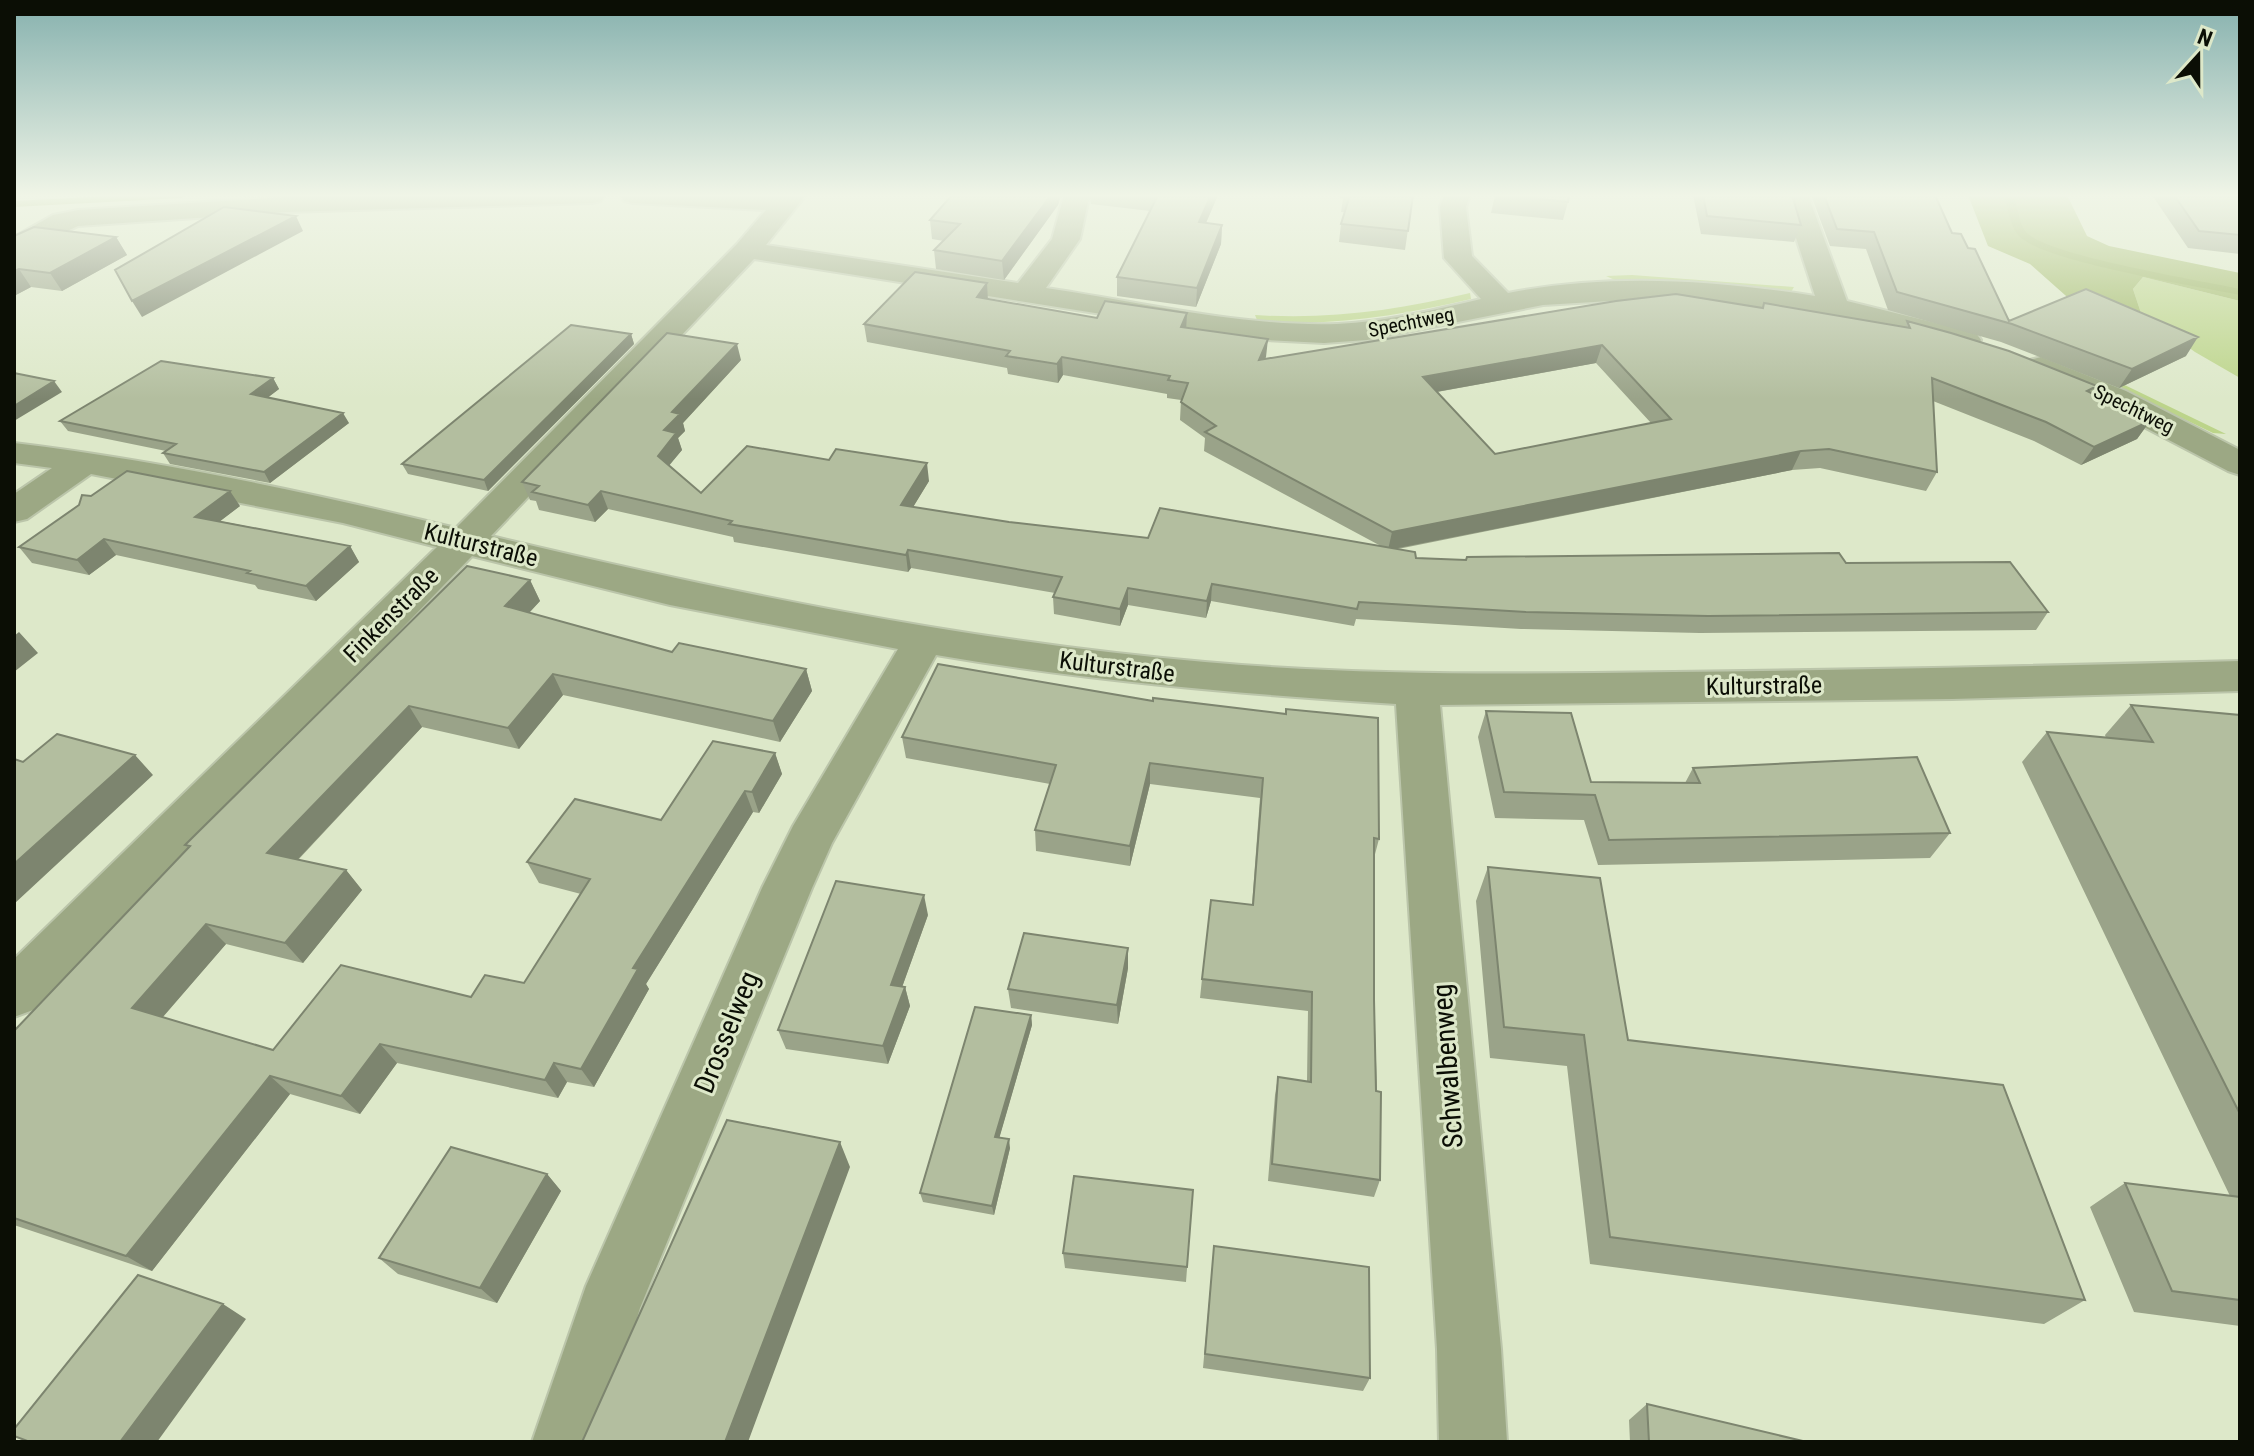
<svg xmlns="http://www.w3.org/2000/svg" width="2254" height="1456" viewBox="0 0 2254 1456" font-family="'Roboto Condensed',sans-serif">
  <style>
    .green { fill: #bcd48a }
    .forest { fill: #9db662 }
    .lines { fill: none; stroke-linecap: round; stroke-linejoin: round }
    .stream { fill: #94ad58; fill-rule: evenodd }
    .minor-casing { stroke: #bbc5aa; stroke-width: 4 }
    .minor { fill: #9ca884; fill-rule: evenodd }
    .wall { fill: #9aa389; fill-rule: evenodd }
    .shaded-wall { fill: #7d856f }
    .building { fill: #b3be9f; stroke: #7d856f; stroke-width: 2; fill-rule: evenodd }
    .labels { text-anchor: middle; stroke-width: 6; stroke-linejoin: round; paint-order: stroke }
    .far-street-label { font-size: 20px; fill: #0b0e05; stroke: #dde8c9 }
    .street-label { font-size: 24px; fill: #0b0e05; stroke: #dde8c9 }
    .near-street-label { font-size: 28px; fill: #0b0e05; stroke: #dde8c9 }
  </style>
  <rect width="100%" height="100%" fill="#dde8c9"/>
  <path class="green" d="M1632,275l162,12 -3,5 -97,-10 -77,-1 -11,-5z
    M2143,277l97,24v77l-45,-26 -54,-39 -8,-24z
    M1470,293l1,6c-70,16 -141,29 -214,21l-2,-5c74,5 143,-5 215,-22z
    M2104,375l122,59 -13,-1 -96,-46z"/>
  <path class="forest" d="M1968,195h99l20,41 22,10 131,27v28l-97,-24 -10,12 8,24 -67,-10 -44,-39 -42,-18z"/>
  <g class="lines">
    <path class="stream" d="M126,195h61l-5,3 -168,9v-6z
      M2004,195h10c3,11 5,27 11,36 17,24 179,50 215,58v6c-43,-9 -196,-33 -221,-59 -9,-9 -11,-29 -15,-41z"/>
    <defs>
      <path id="minor" d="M318,195h287l-4,6 -9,2 -306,9 -208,14 -64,30v-19l39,-22 25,-5z
        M620,195h186l-40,50 252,38 34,-44 12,-44h30l-6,7 -8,37 -34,49c95,14 194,39 291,36 49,-2 96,-14 144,-25l-37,-41 -4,-51 4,-12h26l-4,12 6,49 36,37c101,-20 206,-13 307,3l-33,-101h26l39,106 129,32 5,7 -5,7 -11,2 -56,-16 -97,-20 -113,-12 -55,-2 -101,6 -176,35 -43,3 -58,-3 -512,-81 -263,277c235,56 473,105 714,126 156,14 312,12 469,10 189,-2 377,-6 566,-11v30l-288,8 -512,6 61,644 6,93h-68l-2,-93 -41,-645c-154,-10 -307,-23 -460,-49l-104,188 -20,45 -172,420 -40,134h-68l54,-156 176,-398 31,-62 105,-177 -228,-44 -198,-49 -439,454 -19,7v-58l423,-412 -94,-24 -252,-49 -64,45 -13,3v-28l38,-26 -38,-5v-20c149,18 297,50 442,85l281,-284 29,-34 -133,-7 -9,-2z
        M2041,357l85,34 114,59v25l-12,-4 -126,-66 -72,-31 -5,-7 5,-7z"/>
    </defs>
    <use href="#minor" class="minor-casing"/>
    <use href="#minor" class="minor"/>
  </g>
  <path class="wall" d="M952,195h109l-3,10 -54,75 -68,-11 -2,-19 10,-9 -12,-2 -2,-19z
    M1090,195h128l-12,28 16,2 -1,19 -25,63 -79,-11v-19l33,-66 -59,-7z
    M1340,195h73l-8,55 -66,-8 2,-18 4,-12h-4l2,-13 -3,-1z
    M1495,195l73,7 -5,18 -72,-7z
    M1693,195h99l9,30 -7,17 -93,-8z
    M1811,195h124l17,38 16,15 41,73 177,35 -67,32 -118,-46 -113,-32 -22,-61 -36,-3z
    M2152,195h87l1,59 -52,-6z
    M14,236l102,1 11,18 -65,36 -31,-4 -17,9z
    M988,299l109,19 90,-5 -1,14 79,32 497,-51 2,-5 141,24 2,-6 185,72 58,28 -13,18 -56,26 -47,-24 -101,-40 4,71 -11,19 -106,-23 -28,2 -394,79 18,9 50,2 380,3 202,49 -12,18 -336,3 -179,-4 -165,-10 -2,7 -143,-25 -5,17 -78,-13 -8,21 -66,-12 -1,-17 2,-4 -144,-25 -3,4 -174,-30 -1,-5 -125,-28 -13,13 -56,-12 -3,-9 -6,-1 -8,-18 219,-122 -58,63 2,8 -7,7 4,12 -13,15 32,28 228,-12 -16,26 96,15 139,16 231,7 -175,-94 1,-13 -25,-18 1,-20 -14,-2v-4l-104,-19 -5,8 -50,-9 -1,-6 -140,-26 -3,-18zM1596,363l55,60 -156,31 -58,-62z
    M631,334l3,10 -146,147 -80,-17 -6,-10z
    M273,378l6,11 -12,9 82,25 -79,60 -100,-19 -7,-11 3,-2 -98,-20 -8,-10z
    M91,496l149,10 -20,15 130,25 9,16 -43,39 -58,-12 -3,-4 -139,-30 -27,20 -57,-12 -13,-16z
    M530,580l10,21 -11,12 143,39 134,17 6,22 -32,51 -217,-47 -44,54 -97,-22 -124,133 48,10 16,20 -59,73 -77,-19 -63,73 110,33 251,-67 57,-89 -42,-11 -12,-21 134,-42 114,-67 7,21 -23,39 -6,-1 -107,172 3,5 -55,98 -27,-5 -9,16 -161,-35 -37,51 -70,-20 -138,177 -138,-46v-194l174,-183 -3,-3z
    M1153,701l226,138 -5,19v142l6,180 -6,17 -106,-16 7,-86 3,-18 29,5 1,-71 -108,-13 2,-19 50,-74 8,-107 -110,-14 -20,82 -94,-15 -1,-21 15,-46 -144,-26 -4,-21z
    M2131,705l109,10v611l-106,-14 -44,-105 35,-24 105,13 -208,-434 25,-30 59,6 -1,-3z
    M1486,711l105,71 94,1 8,-15 257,65 -20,25 -332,7 -14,-45 -89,-2 -17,-81z
    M1488,867l140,173 457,260 -41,24 -454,-60 -23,-198 -77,-8 -14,-157z
    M928,915l-26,72h3l5,19 -22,58 -102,-15 -8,-19z
    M1128,948v20l-10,56 -107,-16 -3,-19z
    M1031,1015l1,10 -33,113 11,10 -16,67 -71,-13 -3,-9z
    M547,1174l14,17 -64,112 -99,-29 -19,-16z
    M1193,1190l-7,92 -121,-14 -2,-15z
    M1214,1246l156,132 -7,13 -160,-23z
    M1647,1404l160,38h-177l-1,-22z"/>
  <path class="shaded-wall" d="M1051,195h10l-3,10 -54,75 -2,-19z
    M1211,195h7l-20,46 1,-19z
    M296,216l7,15 -161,86 -10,-16z
    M1222,225l-1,19 -25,63 1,-19z
    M116,237l11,18 -65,36 -12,-18z
    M19,269l12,18 -17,9v-25z
    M987,283l1,18 -11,-4z
    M1187,313l-1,18 -5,-4z
    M631,334l3,10 -146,147 -4,-11z
    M2198,337l-12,19 -67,32 13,-19z
    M1268,339l-2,18 -8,21 1,-18z
    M737,344l4,16 -58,63 2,8 -7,7 4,12 -19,23 -5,-17 6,-26 8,-18z
    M1602,345l-6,18 -177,32 4,-18z
    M1062,357l1,18 -5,8 -1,-19z
    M273,378l6,11 -21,16 -7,-11z
    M54,381l8,11 -48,29v-15z
    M343,413l6,10 -79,60 -6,-11z
    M2150,421l-13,18 -56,26 13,-18z
    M1801,451l-9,19 -404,80 4,-18z
    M927,463l2,18 -25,41 -3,-17z
    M230,491l10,15 -34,26 -11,-15z
    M601,491l7,18 -13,13 -7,-17z
    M104,539l12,16 -27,20 -12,-15z
    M350,546l9,16 -43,39 -10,-15z
    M908,550l3,18 -3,4 -2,-17z
    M530,580l10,21 -25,27 -10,-22z
    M1212,584l-1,17 -5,17 1,-17z
    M1128,588v17l-8,21v-17z
    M19,632l19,21 -24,19v-36z
    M806,669l6,22 -32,51 -7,-21z
    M553,674l10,21 -44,54 -11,-21z
    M409,706l13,21 -138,147 -17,-21z
    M775,753l7,21 -23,39 -7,-21z
    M135,755l18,20 -139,129v-40z
    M1150,763v21l-20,82v-20z
    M745,791l8,21 -107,172 3,5 -55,98 -13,-18 52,-101z
    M346,870l16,20 -59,73 -18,-20z
    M924,895l4,20 -32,89 -5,-19z
    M206,924l20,20 -72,83 -22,-19z
    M1128,948v20l-10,56 -1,-19z
    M905,987l5,19 -22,58 -5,-18z
    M1031,1015l1,10 -35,121 -2,-9z
    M380,1044l17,19 -37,51 -19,-18z
    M554,1063l13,19 -9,16 -13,-18z
    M270,1076l20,18 -138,177 -26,-15z
    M1009,1139l1,9 -16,67 -2,-9z
    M840,1142l10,25 -102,275h-23z
    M547,1174l14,17 -64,112 -17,-15z
    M223,1304l23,15 -89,123h-37z"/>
  <path class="building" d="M952,195h99l-49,66 -68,-11 26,-26 -30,-4z
    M1158,195h53l-12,27 23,3 -25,63 -80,-11z
    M1350,195h63l-5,36 -67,-7z
    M1498,195h71l-1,7z
    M1703,195h89l9,30 -94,-9z
    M1824,195h111l17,38 9,1 7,14 7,1 34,72 77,-32 112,48 -66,32 -120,-45 -115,-32 -23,-60 -37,-3z
    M2174,195h65l1,40 -41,-4z
    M224,207l72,9 -164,85 -17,-31z
    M34,227l82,10 -66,36 -31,-4 -5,2v-35z
    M915,272l72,11 -10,14 120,21 8,-17 82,12 -6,14 87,12 -9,21 357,-59 60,-7 87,14 1,-5 146,25 -3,-7 44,12 58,18 88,35 -10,5 63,30 -56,26 -48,-25 -114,-44 5,94 -108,-23 -28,2 -409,81 -187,-100 11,-6 -35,-24 7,-19 -20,-3 2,-4 -108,-19 -5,7 -51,-8 4,-5 -146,-27zM1602,345l69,74 -176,35 -72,-77z
    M571,325l60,9 -147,146 -82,-16z
    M667,333l70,11 -65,68 8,2 -16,16 12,3 -18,23 43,37 46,-47 82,14 7,-11 91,14 -26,42 108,17 139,16 12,-30 255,44 1,6 50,2 1,-3 372,-4 7,10 164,-1 38,50 -340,4 -182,-4 -167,-10 -2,7 -145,-25 -5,17 -79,-13 -8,21 -67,-12 9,-20 -154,-27 -2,5 -177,-31 3,-3 -131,-30 -13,14 -56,-13 7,-6 -17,-4z
    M161,361l112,17 -22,16 92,19 -79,59 -101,-19 13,-9 -116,-23z
    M14,373l40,8 -40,25z
    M127,471l103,20 -35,26 155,29 -44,40 -59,-13 3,-2 -146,-32 -27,21 -58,-13 60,-42 3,-10 9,1z
    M467,566l63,14 -25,26 167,46 7,-9 127,26 -33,52 -220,-47 -45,54 -99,-22 -142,147 79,17 -61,73 -79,-19 -74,84 141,42 68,-85 130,32 14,-22 39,8 66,-104 -63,-17 48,-63 86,21 52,-79 62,12 -23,39 -7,-1 -112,177 5,1 -57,100 -27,-6 -9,17 -165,-36 -39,52 -71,-20 -144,180 -112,-38v-187l176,-185 -5,-1z
    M938,664l215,37v-3l133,16v-5l92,9 1,121 -5,-1v162l2,91 5,1 -1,88 -108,-16 6,-87 33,5 1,-90 -110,-13 9,-79 42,5 10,-127 -113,-15 -20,83 -95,-16 21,-65 -154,-28z
    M2131,705l109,10v399l-193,-382 106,10z
    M1486,711l85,2 20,69 109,1 -7,-15 224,-11 33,76 -341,7 -14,-45 -91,-3z
    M57,734l78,21 -121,109v-105l9,3z
    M1488,867l112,11 28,162 375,45 82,215 -475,-63 -26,-202 -80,-8z
    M836,881l88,14 -33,90 14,2 -22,59 -105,-16z
    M1024,933l104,15 -11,57 -109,-16z
    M975,1007l56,8 -36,122 14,2 -17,67 -72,-13z
    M727,1120l113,22 -115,300h-143z
    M451,1147l96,27 -67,114 -101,-30z
    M1074,1176l119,14 -6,77 -124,-14z
    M2125,1183l115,14v103l-68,-9z
    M1214,1246l155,21 1,111 -165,-24z
    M138,1275l85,29 -103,138h-90l-16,-6v-7z
    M1647,1404l160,38h-158z"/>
  <linearGradient id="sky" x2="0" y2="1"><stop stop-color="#86b1ae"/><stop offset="0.49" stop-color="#f0f5e7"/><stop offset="1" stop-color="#f0f5e7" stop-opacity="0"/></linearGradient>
  <rect width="2254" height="399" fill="url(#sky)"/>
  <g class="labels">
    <g class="far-street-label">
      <text transform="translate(1411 322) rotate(-11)" y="7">Spechtweg</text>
      <text transform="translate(2134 409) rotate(26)" y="7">Spechtweg</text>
    </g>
    <g class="street-label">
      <text transform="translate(481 545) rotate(14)" y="8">Kulturstraße</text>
      <text transform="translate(391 615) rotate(-45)" y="8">Finkenstraße</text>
      <text transform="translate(1117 667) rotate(7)" y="8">Kulturstraße</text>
      <text transform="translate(1764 686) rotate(-1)" y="8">Kulturstraße</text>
    </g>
    <g class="near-street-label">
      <text transform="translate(726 1032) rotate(-68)" y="10">Drosselweg</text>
      <text transform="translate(1447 1066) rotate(-94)" y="10">Schwalbenweg</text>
    </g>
  </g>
  <rect width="2254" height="1456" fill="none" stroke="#0b0e05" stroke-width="32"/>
  <g transform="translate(2198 56) rotate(21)" stroke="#dde8c9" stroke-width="6" paint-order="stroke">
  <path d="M0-6L14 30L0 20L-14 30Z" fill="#0b0e05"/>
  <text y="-12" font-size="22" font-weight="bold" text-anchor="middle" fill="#0b0e05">N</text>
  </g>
</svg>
